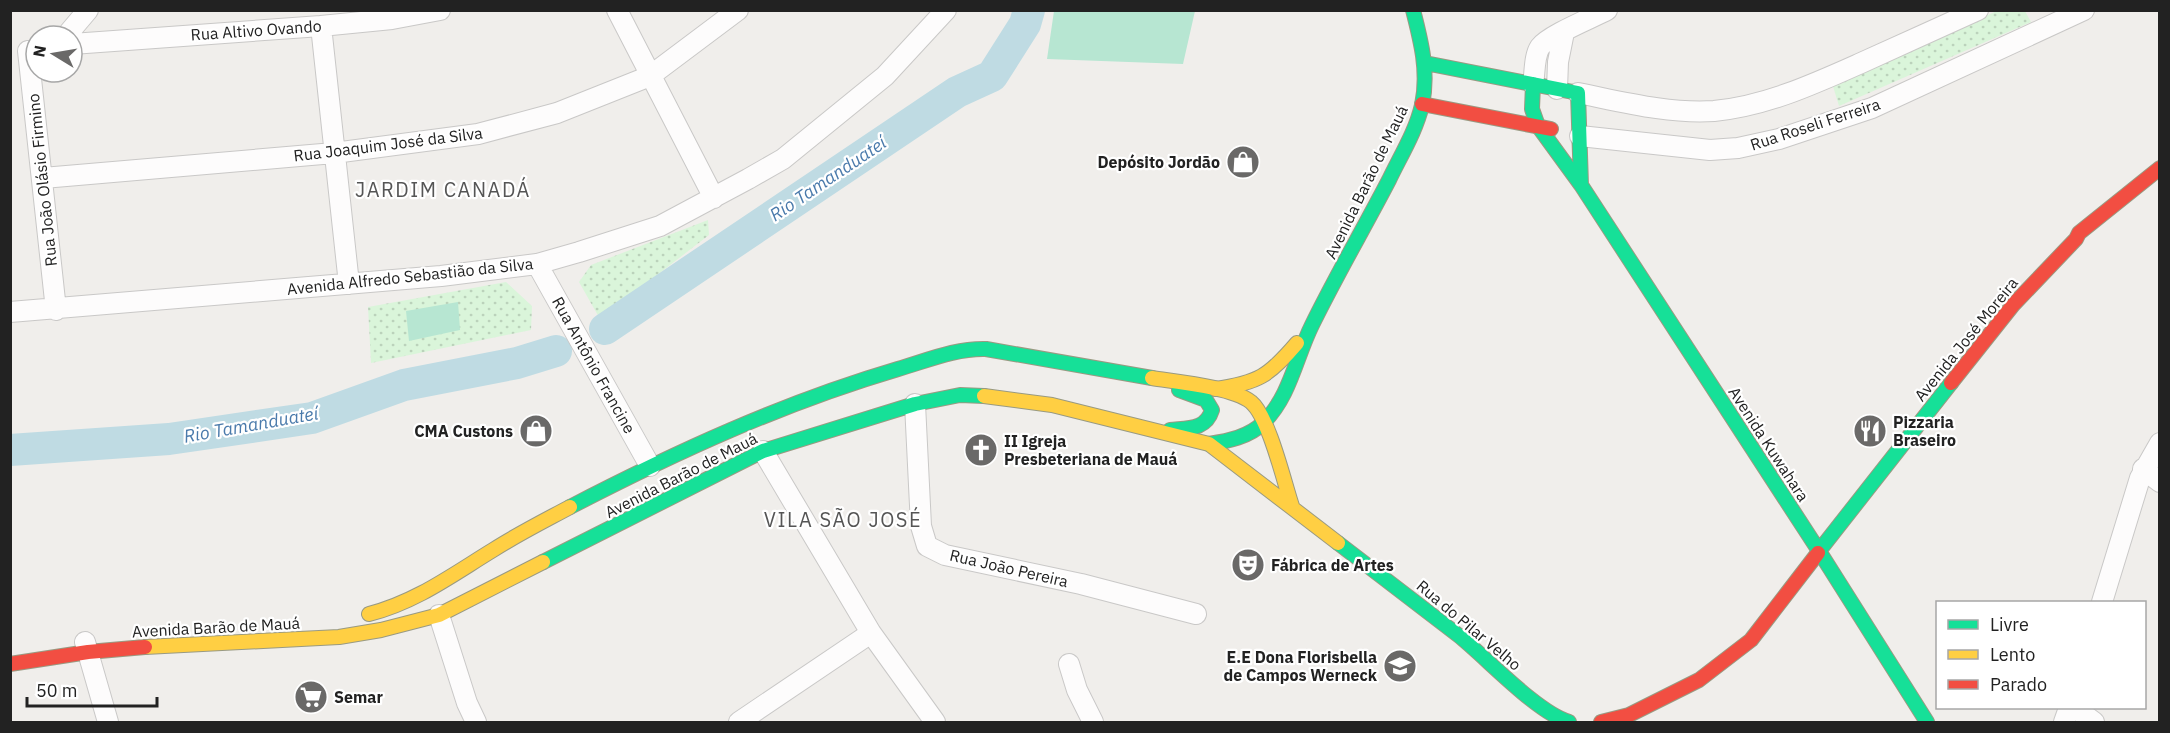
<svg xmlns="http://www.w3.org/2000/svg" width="2170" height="733" viewBox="0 0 2170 733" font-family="'IBM Plex Sans',sans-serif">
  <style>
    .park { fill: url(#park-dots) }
    .pitch { fill: #b7e6d2 }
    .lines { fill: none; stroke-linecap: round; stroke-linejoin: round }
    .river { stroke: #bfdbe3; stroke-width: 32 }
    .street-casing { stroke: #c9c8c7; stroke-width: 22 }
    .fast-casing { stroke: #999a82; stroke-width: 16 }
    .slow-casing { stroke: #999a82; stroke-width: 16 }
    .jam-casing { stroke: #999a82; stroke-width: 16 }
    .street { stroke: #fdfcfc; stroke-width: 20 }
    .fast { stroke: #16e098; stroke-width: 14 }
    .slow { stroke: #ffcf43; stroke-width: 14 }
    .jam { stroke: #f24e42; stroke-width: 14 }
    .labels { text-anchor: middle; stroke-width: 4.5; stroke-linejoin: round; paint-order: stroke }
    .street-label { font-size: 16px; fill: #222; stroke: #fff }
    .poi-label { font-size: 16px; font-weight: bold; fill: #222; stroke: #fff; text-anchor: start }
    .water-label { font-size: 18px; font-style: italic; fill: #4a7aab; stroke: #fff }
    .quarter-label { font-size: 20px; letter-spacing: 1.5px; fill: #555; stroke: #fff }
  </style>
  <defs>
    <pattern id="park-dots" width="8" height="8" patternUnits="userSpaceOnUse" patternTransform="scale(1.5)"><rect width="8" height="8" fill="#daf5da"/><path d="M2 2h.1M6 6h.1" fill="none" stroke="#bbd2bb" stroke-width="1.8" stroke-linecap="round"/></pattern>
  </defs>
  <rect width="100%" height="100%" fill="#f0eeeb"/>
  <path class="park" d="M1997,11h28l6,11 -192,84 -7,-23z
    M708,220l1,15 -109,84 -21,-37 12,-17z
    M506,282l26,24 -1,24 -160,33 -3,-56z"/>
  <path class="pitch" d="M1054,11v-1l141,1 -12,53 -136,-5z
    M458,302l2,28 -51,11 -3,-30z"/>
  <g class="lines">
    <path class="river" d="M605,329l352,-237 35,-16 33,-52 4,-14
      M10,450l159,-11 143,-21 92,-33 113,-22 39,-12"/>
    <defs>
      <path id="street" d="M617,10l97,188
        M321,26l28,258
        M66,36l22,-26
        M72,44l249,-18 71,-7 48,-9
        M28,51l28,259
        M1533,84c2,-11 1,-28 7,-37 9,-12 52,-29 67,-37
        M1557,89l1,-27 6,-30
        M1578,93c45,9 91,21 136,18 52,-5 100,-27 147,-48 39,-18 78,-35 117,-53
        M1580,136l130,14 28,-2 41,-9 93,-31 212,-98
        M43,178l291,-25 144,-19 79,-21 93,-37 88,-66
        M537,264l113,202
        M10,312l431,-36 96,-12 42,-12 81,-26 88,-47 35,-20 102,-83 61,-66
        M915,404l6,122 6,20 18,9 136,29 115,30
        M763,451l108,182 64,89
        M2143,469l17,13
        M2102,602l38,-124 20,-35
        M439,615l28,88 9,19
        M85,642l23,80
        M1069,664l8,26 16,32
        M2075,708l19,14
        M739,722l132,-89
        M2064,722l5,-14"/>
      <path id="fast" d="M1425,63l153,30 3,92
        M1533,84l-1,25 6,17 43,59 238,366 132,-168
        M1170,430c18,-2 36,0 42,-20l-6,-10 -27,-10
        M1209,444c19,-3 40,-7 54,-21 27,-26 33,-66 49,-98 24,-49 52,-97 77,-145 12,-25 27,-49 33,-75 7,-33 -1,-64 -9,-95
        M570,507c106,-55 213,-104 328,-138 28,-8 58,-21 88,-20l166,29
        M1338,543c40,31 80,61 120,92 29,23 78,77 111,87
        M1818,553l1,-2 108,171
        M543,562l220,-111 152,-47 45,-9 24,1"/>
      <path id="slow" d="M1152,378c25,4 80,9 99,24 18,15 33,80 41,104
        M1215,389c43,-6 54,-13 82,-46
        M984,396l68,9 157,39 129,99
        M369,614c47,-12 83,-39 124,-64 25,-16 51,-29 77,-43
        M145,647l194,-10 42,-7 58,-15 104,-53"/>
      <path id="jam" d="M1422,104l129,25
        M1951,383l62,-78 63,-66 3,-6 81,-65
        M10,664l78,-12 57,-5
        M1601,722l28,-7 70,-35 52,-40 67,-87"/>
    </defs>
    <use href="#street" class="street-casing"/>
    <use href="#fast" class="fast-casing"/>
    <use href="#slow" class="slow-casing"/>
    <use href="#jam" class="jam-casing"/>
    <use href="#street" class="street"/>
    <use href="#fast" class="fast"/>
    <use href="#slow" class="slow"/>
    <use href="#jam" class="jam"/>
  </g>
  <defs>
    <symbol id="shop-disc" viewBox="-11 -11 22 22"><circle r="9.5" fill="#6a6968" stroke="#fff"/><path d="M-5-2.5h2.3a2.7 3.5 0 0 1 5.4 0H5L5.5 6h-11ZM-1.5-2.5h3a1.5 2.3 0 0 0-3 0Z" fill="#fff"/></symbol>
    <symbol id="restaurant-disc" viewBox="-11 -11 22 22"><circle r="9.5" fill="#6a6968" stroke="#fff"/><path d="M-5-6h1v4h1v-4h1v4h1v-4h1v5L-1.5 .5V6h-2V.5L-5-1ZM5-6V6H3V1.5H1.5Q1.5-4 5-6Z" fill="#fff"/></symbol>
    <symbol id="church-disc" viewBox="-11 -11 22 22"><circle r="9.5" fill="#6a6968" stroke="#fff"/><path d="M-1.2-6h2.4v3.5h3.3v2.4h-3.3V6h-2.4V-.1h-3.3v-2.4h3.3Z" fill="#fff"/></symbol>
    <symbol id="theatre-disc" viewBox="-11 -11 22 22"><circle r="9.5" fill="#6a6968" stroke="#fff"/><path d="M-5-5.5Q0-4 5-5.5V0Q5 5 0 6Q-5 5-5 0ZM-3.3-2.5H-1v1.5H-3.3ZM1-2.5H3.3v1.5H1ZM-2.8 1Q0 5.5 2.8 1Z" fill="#fff"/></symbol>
    <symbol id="school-disc" viewBox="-11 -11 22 22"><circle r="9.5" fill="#6a6968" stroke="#fff"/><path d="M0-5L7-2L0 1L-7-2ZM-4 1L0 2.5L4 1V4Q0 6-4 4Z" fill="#fff"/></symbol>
    <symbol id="supermarket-disc" viewBox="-11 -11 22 22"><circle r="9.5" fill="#6a6968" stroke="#fff"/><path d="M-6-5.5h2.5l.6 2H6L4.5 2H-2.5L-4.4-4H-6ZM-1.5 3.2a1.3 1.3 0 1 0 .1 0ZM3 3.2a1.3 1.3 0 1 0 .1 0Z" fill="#fff"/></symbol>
  </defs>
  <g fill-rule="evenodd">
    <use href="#shop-disc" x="1224" y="143" width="38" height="38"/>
    <use href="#shop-disc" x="517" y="412" width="38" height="38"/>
    <use href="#restaurant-disc" x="1851" y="412" width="38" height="38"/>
    <use href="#church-disc" x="962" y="431" width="38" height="38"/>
    <use href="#theatre-disc" x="1229" y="546" width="38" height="38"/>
    <use href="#school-disc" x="1381" y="647" width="38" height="38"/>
    <use href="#supermarket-disc" x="292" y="678" width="38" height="38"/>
  </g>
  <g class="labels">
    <g class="street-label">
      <text transform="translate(256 30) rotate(-4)" y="6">Rua Altivo Ovando</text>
      <text transform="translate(1815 124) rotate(-18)" y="6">Rua Roseli Ferreira</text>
      <text transform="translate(388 144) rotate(-7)" y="6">Rua Joaquim José da Silva</text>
      <text transform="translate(42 180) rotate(-96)" y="6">Rua João Olásio Firmino</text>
      <text transform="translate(1366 182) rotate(-64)" y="6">Avenida Barão de Mauá</text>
      <text transform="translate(410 276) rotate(-6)" y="6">Avenida Alfredo Sebastião da Silva</text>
      <text transform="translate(1966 339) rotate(-51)" y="6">Avenida José Moreira</text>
      <text transform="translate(594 365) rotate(61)" y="6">Rua Antônio Francine</text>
      <text transform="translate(1769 444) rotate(57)" y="6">Avenida Kuwahara</text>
      <text transform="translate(681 475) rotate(-27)" y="6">Avenida Barão de Mauá</text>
      <text transform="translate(1009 568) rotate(13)" y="6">Rua João Pereira</text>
      <text transform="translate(1469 625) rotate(40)" y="6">Rua do Pilar Velho</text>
      <text transform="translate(216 627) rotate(-3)" y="6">Avenida Barão de Mauá</text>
    </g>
    <g class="poi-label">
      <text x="1220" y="168" text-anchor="end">Depósito Jordão</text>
      <text x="1893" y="428">Pizzaria<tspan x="1893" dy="18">Braseiro</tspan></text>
      <text x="513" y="437" text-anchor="end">CMA Custons</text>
      <text x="1004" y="447">II Igreja<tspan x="1004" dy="18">Presbeteriana de Mauá</tspan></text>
      <text x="1271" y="571">Fábrica de Artes</text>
      <text x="1377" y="663" text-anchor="end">E.E Dona Florisbella<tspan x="1377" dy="18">de Campos Werneck</tspan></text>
      <text x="334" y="703">Semar</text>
    </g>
    <g class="water-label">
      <text transform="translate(828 179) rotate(-34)" y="6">Rio Tamanduateí</text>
      <text transform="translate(251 425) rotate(-10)" y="6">Rio Tamanduateí</text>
    </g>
    <g class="quarter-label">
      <text x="443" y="197">JARDIM CANADÁ</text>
      <text x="843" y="527">VILA SÃO JOSÉ</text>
    </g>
  </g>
  <rect width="2170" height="733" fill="none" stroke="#222222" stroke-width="24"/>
  <rect x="1936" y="601" width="210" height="108" fill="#ffffff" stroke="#a7a7a7" stroke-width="1.5"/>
  <rect x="1948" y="620" width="30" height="9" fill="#16e098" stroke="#a7a7a7" stroke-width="1.5"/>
  <text x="1990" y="631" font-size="18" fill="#222222">Livre</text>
  <rect x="1948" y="650" width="30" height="9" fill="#ffcf43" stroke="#a7a7a7" stroke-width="1.5"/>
  <text x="1990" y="661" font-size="18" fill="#222222">Lento</text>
  <rect x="1948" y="680" width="30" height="9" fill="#f24e42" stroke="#a7a7a7" stroke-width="1.5"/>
  <text x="1990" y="691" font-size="18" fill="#222222">Parado</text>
  <g transform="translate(54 54) rotate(281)"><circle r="28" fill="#ffffff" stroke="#a7a7a7" stroke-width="1.5"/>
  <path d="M0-4.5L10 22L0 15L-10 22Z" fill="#6a6968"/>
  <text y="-9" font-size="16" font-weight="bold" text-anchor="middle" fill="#222222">N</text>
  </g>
  <path d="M27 697v9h130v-9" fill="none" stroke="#222222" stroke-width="3"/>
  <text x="36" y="697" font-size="18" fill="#222222" stroke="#ffffff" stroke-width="4.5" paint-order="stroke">50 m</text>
</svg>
